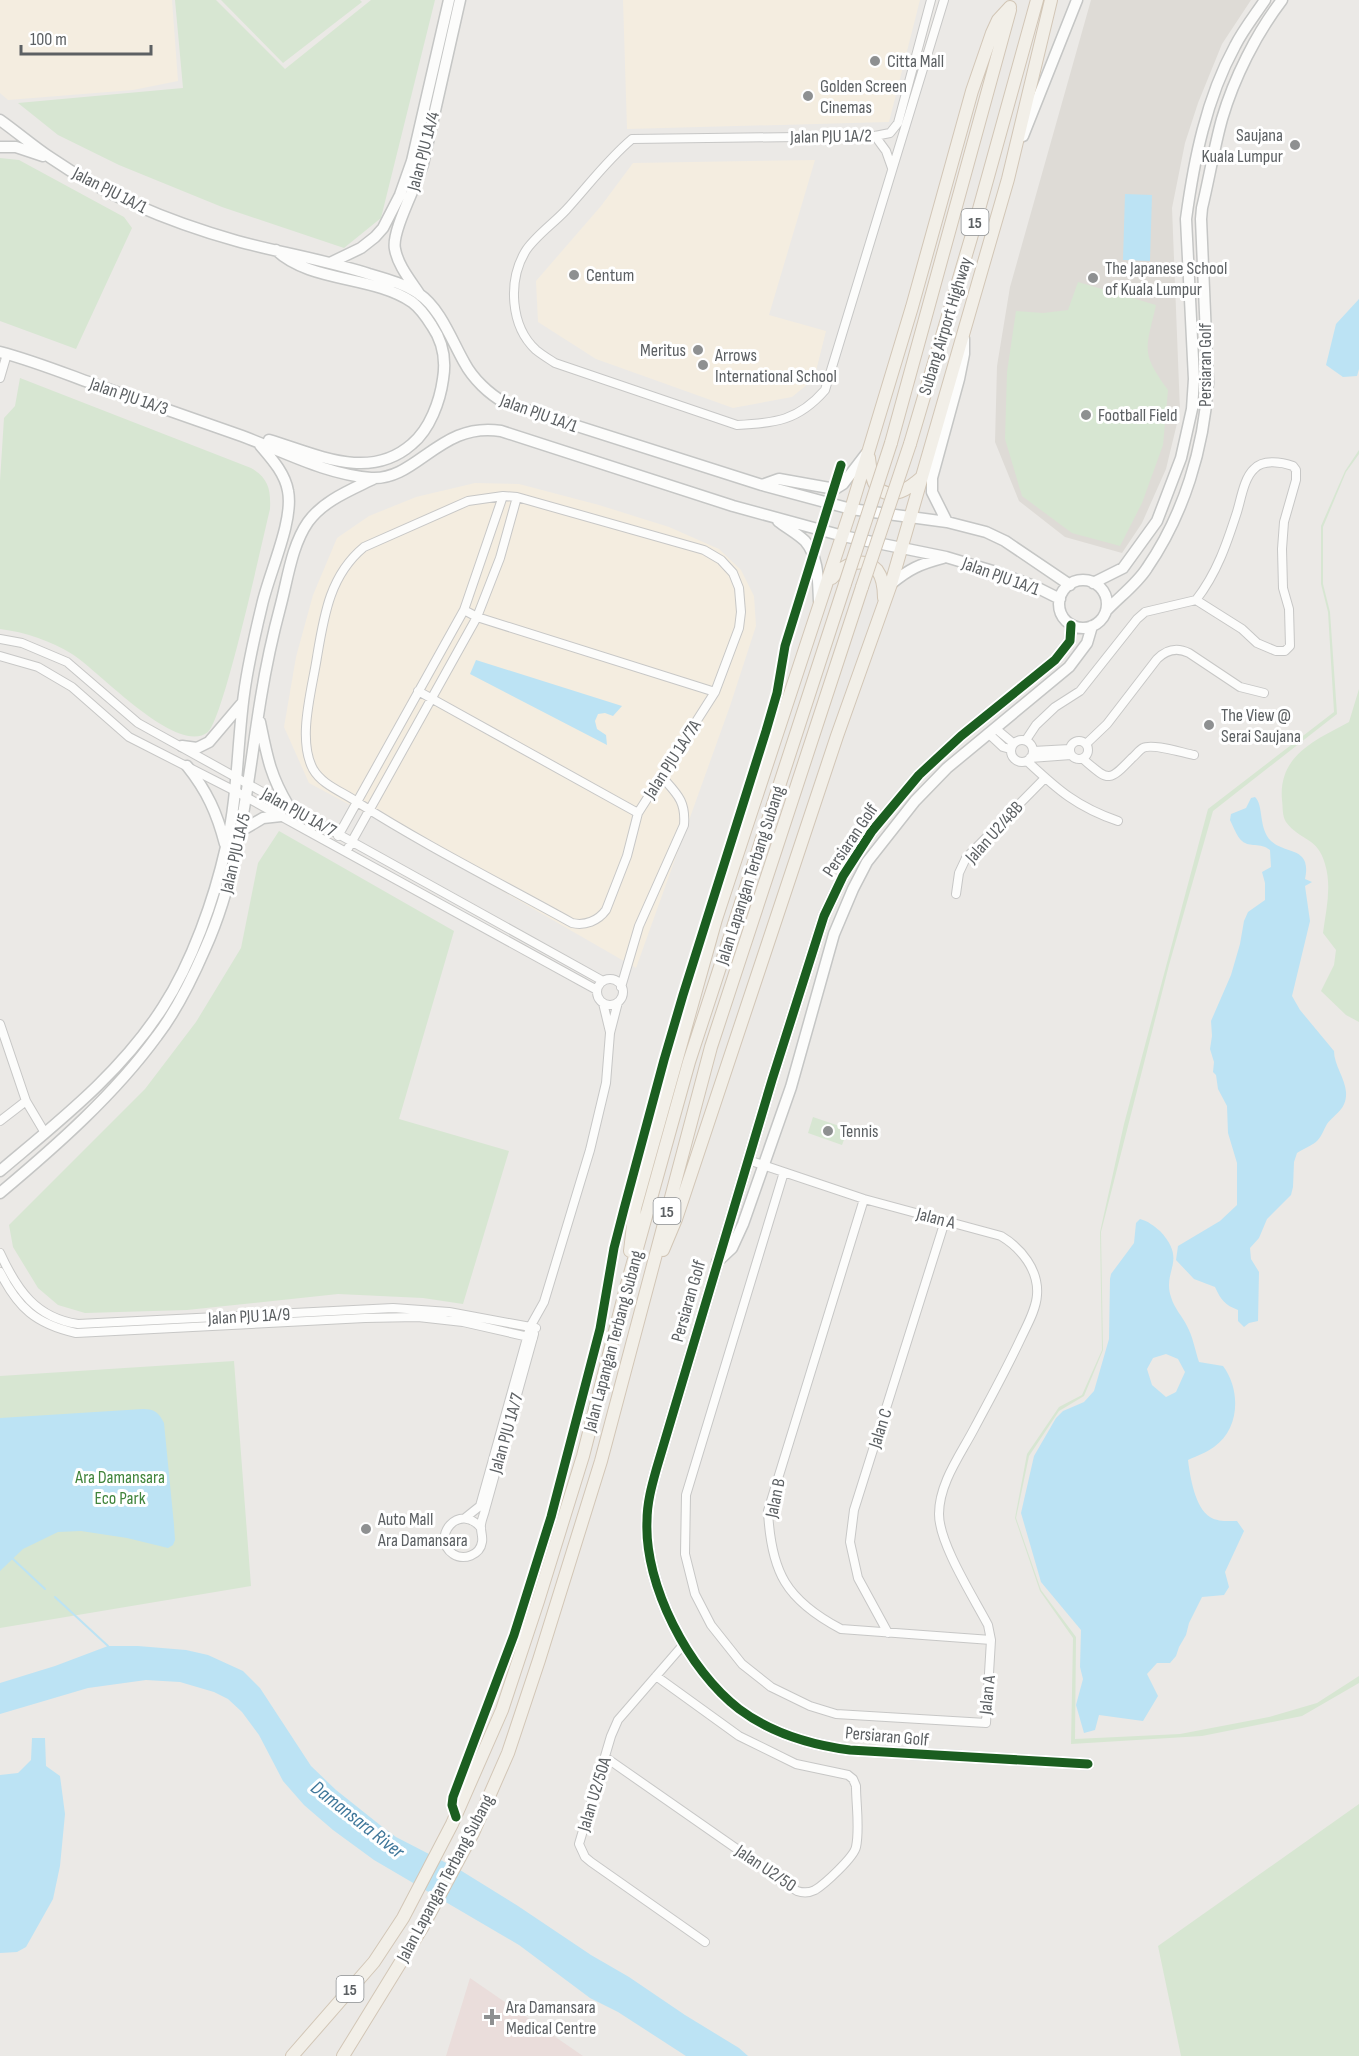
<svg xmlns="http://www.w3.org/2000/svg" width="1359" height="2056" viewBox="0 0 1359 2056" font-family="'Sofia Sans Condensed',sans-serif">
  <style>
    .commercial { fill: #f4ede0 }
    .education { fill: #dedbd6 }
    .medical { fill: #eadddb }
    .green { fill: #d7e6d2 }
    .water { fill: #bce3f4; fill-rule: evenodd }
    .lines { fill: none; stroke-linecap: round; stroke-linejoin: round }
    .stream { stroke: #bce3f4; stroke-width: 2 }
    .street-casing { stroke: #c7c7c6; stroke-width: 10 }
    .secondary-casing { stroke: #c5c6c5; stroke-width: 13 }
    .primary-casing { stroke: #d2c6b6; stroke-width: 14 }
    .street { stroke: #fcfcfb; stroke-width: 8 }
    .secondary { stroke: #fcfcfb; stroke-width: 10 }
    .primary { stroke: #f2efe8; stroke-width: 12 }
    .primary-bridge-casing { stroke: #d2c6b6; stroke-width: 14; stroke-linecap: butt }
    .primary-bridge { stroke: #f2efe8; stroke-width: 12 }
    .cycleway-casing { stroke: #fff; stroke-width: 13 }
    .cycleway { stroke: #1b5e20; stroke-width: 9 }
    .poi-dot { fill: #8e9091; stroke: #fff; stroke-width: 2 }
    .labels { text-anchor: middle; stroke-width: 6; stroke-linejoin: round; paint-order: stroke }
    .shield { fill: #fff; stroke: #8d9092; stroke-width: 1.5 }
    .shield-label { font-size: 16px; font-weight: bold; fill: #5c6063 }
    .poi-label { font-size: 18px; fill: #5c6063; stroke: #fff; text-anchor: start }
    .street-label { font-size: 18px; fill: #5c6063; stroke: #fff }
    .park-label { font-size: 18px; fill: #40843b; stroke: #fff }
    .water-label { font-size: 20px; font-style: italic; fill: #3f779a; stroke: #fff }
  </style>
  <rect width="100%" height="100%" fill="#ebe9e6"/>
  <path class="commercial" d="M0,0h172l6,81 -45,9 -125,10 -8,-7z
    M623,0h297l-31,122 -262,7z
    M815,160l-46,155 57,16 -12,48 -22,18 -59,11 -137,-49 -58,-37 -2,-41 65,-75 32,-43z
    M475,483l44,1 80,21 70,22 50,22 22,21 13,26 2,30 -26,80 -94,262 -243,-140 -84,-45 -25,-56 12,-70 17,-62 24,-57 32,-22 47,-19z"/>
  <path class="education" d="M1091,0h160l-29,44 -24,59 -13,40 -13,65 8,203 -14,58 -24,54 -20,30 -57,-16 -46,-36 -24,-59 2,-76 13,-79z"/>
  <path class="medical" d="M470,1978l113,78h-137z"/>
  <path class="green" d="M175,0h41l69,69 86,-69h64l-54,218 -37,30 -122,-41 -103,-42 -61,-30 -40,-32 165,-15z
    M221,0h139l2,2 -79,61z
    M0,158l19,2 105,57 8,11 -56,121 -76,-28z
    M1078,282l78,23c-10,44 -16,47 12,85l-5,55 -21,58 -22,43 -48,-13 -50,-37 -17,-57 2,-67 9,-61 27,2 25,-3z
    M20,378l231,90c17,10 20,21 19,41 -8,33 -46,209 -62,223 -31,25 -110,-62 -136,-78 -21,-13 -47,-22 -72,-25v-148l4,-63 11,-12z
    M1359,450v4l-13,18 -23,55v57l7,28 7,102 -124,97 -44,154 -68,267 2,118 -19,46 -25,15 -30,45 -13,62 25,72 35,47 -1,102 105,-5 89,-17 48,-14 42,-27v7l-57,33 -100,20 -131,8 2,-106 -33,-47 -25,-73 12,-64 32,-47 23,-12 20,-45 -2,-118 24,-108 84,-315 126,-97 -6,-100 -7,-28v-58l24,-55z
    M1359,689v333l-13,-7 -25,-24 13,-26 2,-15 -13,-17c3,-23 9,-46 2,-69 -7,-27 -25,-23 -39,-42 -4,-6 -3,-15 -4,-22 -4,-45 34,-60 67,-78z
    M279,831l175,100 -55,188 110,32 -46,153 -40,-6 -85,-4 -151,16 -102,3 -27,-8 -20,-17 -25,-41 -4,-22 136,-136 51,-67 45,-74 17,-85z
    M813,1117l35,12 -6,16 -34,-12z
    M234,1361l17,225 -251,42v-252z
    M1359,1804v252h-178l-23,-110z"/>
  <path class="water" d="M1125,194l27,1 -2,66 -27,-1z
    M1359,299v70l-2,7 -14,1 -17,-12 10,-41z
    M476,660l146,46 -9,10 -8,-3 -7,1 -3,7 2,8 9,6 1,10 -137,-71z
    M1255,797c9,8 3,31 16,44 15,14 41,5 34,38l7,3 -7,4 5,35 -18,75 8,14 34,41c0,14 11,27 12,41 1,17 -10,21 -19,32 -3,5 -5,12 -10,17 -4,4 -14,8 -20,12l-3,9 -1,25 -2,8 -24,24 -8,19 -9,10 1,11 8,13 -1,49 -9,2 -5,4 -6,-6v-11c-13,-5 -17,-10 -23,-23l-21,-8 -18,-19 2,-14 42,-25 17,-16v-42l-9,-30 -1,-27 -9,-17 -2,-14 -3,-3 1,-10 -4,-13 2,-13 -1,-15 20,-46 9,-31 4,-23 4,-9 17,-12v-17l-3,-11 9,-5 -1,-17c-10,-8 -20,-2 -28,-9 -5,-4 -9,-15 -12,-21l1,-6 15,-6 5,-10z
    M1140,1219c8,2 14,7 20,12 28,30 2,39 11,66 3,11 11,19 16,29 6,11 8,24 12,36l24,4c18,24 17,63 -9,81 -8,6 -18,9 -26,13 2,16 7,48 22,57 8,5 18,4 27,4l7,10 -19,41 4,15 -5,8 -22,2 -13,26 -3,12 -7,12 -3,9 -6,7h-13l-10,11 11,22 -15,25 -44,-6 -4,15 -11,3 -8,-28 7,-26 -3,-12 1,-37 -40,-48 -20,-69 13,-57 22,-38 7,-7 21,-9 10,-11 15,-52 1,-60 1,-5 23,-31 2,-20zM1166,1354l12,5 7,13 -9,20 -10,5 -14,-12 -5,-16 6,-11z
    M143,1409c12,0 16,4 21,14l10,102 1,15 -2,5 -5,3 -41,-10 -46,-7 -23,1 -35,17 -23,22v-153z
    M108,1646h30l48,4 22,5 35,16 17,17 51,78 25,24 44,35 16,12 64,33 58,36 73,49 38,22 56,38 54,33 9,8h-62l-68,-44 -28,-14 -71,-53 -145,-85 -41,-30 -29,-25 -21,-24 -24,-46 -17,-23 -14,-13 -14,-7 -34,-10 -34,-2 -58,8 -88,26v-31l55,-17z
    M32,1738h13l1,28 14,10 5,38 -5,52 -7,33 -27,48 -9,5 -17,1v-178l18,-2 13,-13z"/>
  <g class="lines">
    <path class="stream" d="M13,1559l32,30
      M55,1597l53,49"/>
    <defs>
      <path id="street" d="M931,0l-33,123 -8,10 -15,3 -243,3c-25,21 -44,47 -66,71 -12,13 -33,28 -41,42 -17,29 -15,74 11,98 6,5 13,9 19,13l182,62c38,-2 61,-4 88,-35l119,-390
        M875,136l11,15 6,17
        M0,378l7,-24
        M503,496l14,1 187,53 17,10 12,13 6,15 2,24 -2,16 -24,64 -77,121 -11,43 -21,54c-8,11 -21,16 -34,13 -72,-40 -146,-77 -215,-121 -14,-10 -35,-17 -44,-33 -16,-30 -1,-79 4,-112 7,-42 13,-82 47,-110l104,-46z
        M464,610l13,7 238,75
        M0,639l22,4 45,19 71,61 465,258
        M0,656l38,11 34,20 57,50 106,54 362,199
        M418,691l220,122
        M995,728l18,15
        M988,733l15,14 7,2
        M1011 751a11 11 0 1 1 22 0a11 11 0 1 1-22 0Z
        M1026,740l10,-15 19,-18 25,-16 57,-72 8,-7 51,-12c21,-27 31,-57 41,-88 4,-13 7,-34 17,-43 9,-10 28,-7 39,-3l3,4v10l-12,42 -2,27 1,39 6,21 1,37 -5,5h-9l-19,-8 -15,-14 -46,-29
        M1070 750a9 9 0 1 1 18 0a9 9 0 1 1-18 0Z
        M1086,744l21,-20 50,-65c9,-9 20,-12 32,-6l51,34 24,6
        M1033,751l37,-2
        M1030,758l41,-3
        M1083,759c26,22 25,24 49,-1 3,-2 7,-8 11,-10 9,-5 40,5 51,7
        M1027,761c31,29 50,46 91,60
        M338,836l126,-226 39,-114
        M346,852l131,-235 23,-59 17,-61
        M956,894l3,-21 7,-15 79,-80
        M597 992a13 13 0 1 1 26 0a13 13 0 1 1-26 0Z
        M621,987l18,-61 45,-101c2,-24 -7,-31 -22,-48
        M603,1003l7,29
        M0,1024l26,77 19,32
        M0,1121l26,-20
        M748,1160l15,5 101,34 137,37c20,12 38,34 36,59 -1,15 -10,30 -16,43 -14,30 -30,59 -46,89 -14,27 -36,56 -36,87 0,30 35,84 49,111l3,15 -5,83 -150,-9 -26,-8 -39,-19 -29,-23 -31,-39 -16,-31 -10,-40 1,-59 98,-323
        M864,1199l-96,312c3,61 18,89 73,118l150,11
        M0,1253c17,37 36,65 78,71l315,-16 56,4 87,16
        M0,1272c18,36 36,52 76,61l289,-15 53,-1 45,5 70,16
        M465,1518l15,-12 50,-179 14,-25 46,-152 16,-67 4,-50 8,-31
        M481,1528c-22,-27 -51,10 -28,26 11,7 27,1 29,-12 1,-5 -1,-9 -1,-14 -1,-5 3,-13 4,-18l49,-176
        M888,1633l-30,-55 -8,-36 4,-32 91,-289
        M683,1645l-65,75 -7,16 -32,108 6,13 6,5 114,80
        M605,1757l192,134c6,2 12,2 18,-1 10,-6 39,-33 41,-43 4,-19 0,-42 0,-61l-3,-7 -5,-4 -52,-11 -57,-28 -83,-60"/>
      <path id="secondary" d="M0,120c17,12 33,26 51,38 55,38 122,65 186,83 44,12 89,19 132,33 17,5 36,10 50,20 21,14 33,47 45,68 9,17 25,32 41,41l257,82 89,24 96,13 39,10 19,9 65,44
        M1023,136l54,-136
        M0,147h16l27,9
        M332,262l29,-14 14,-11 8,-9 17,-33 12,-34 37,-161
        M420,295c-9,-14 -22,-29 -25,-46 -4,-17 22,-64 28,-85l37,-164
        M0,352c31,8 61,20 91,31 50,18 101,35 151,53 43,16 83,38 129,42 46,3 69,-57 130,-47l232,75 110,30 103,21 50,15 38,14 26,13
        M269,440c47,14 100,42 143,4 18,-15 28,-43 31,-65 3,-18 0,-37 -11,-53 -5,-8 -12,-18 -20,-24 -40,-27 -101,-19 -136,-52
        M762,485l17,-6 56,10 8,-5 23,-30
        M778,521c9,7 20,13 27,20 14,16 13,41 14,60
        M947,522l-15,-30v-14l27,-99 5,-25v-15
        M1059 604a24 24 0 1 1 48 0a24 24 0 1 1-48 0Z
        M1093,583l30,-15 34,-47 24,-63 11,-49 2,-30 -8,-160c8,-59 20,-120 49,-173 8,-16 20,-31 30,-46
        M891,584c18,-15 29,-20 52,-26
        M1106,611c13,-14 31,-27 41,-43 37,-54 57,-120 61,-185l-7,-164 1,-11c7,-29 12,-60 20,-89 12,-41 34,-85 60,-119
        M1071,625l-1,16 -15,19 -94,76 -42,39 -47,56 -29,45 -19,40 -52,164 -115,387c-5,18 -10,35 -10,54 -3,64 42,150 92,188 32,24 73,36 111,41l238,14
        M260,722c7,34 10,53 28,83
        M182,746l15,2 12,-6 34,-40
        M187,766c20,25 30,47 38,78
        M241,831l22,-13 18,-2
        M0,1171c59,-50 121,-98 163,-164 29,-45 51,-107 63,-160 12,-50 11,-102 18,-153 4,-30 11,-60 18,-89 7,-32 32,-84 26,-114 -3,-18 -17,-33 -28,-46
        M0,1193c56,-47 114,-98 157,-157 20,-26 35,-57 48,-87 36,-80 42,-167 56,-252 5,-31 12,-63 20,-93 7,-27 11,-59 27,-82 16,-22 43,-32 67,-44
        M717,1262l15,-14 11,-24 48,-137 43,-153 19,-45 14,-27 48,-61 32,-33 122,-101 18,-24 5,-17"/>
      <path id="primary" d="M891,443l119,-433
        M910,444l61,-206 66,-238
        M869,458c1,9 2,21 7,28 14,17 35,1 46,-9
        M832,578c10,-13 31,-23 45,-8 6,8 7,18 7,28
        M663,1250l13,-31 161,-483 54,-152 117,-405 43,-179
        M630,1251l5,-43 81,-289 135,-410 61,-202 60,-216 20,-58 6,-13 12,-13
        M292,2056l82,-94 29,-44 49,-94 50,-114 36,-109 45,-145 43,-168 63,-226 156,-478
        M343,2056l80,-130 50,-93 35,-80 31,-93 62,-199 110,-414 151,-460"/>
    </defs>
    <use href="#street" class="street-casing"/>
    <use href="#secondary" class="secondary-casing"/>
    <use href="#primary" class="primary-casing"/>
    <use href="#street" class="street"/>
    <use href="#secondary" class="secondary"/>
    <use href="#primary" class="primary"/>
    <defs>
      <path id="primary-bridge" d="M845,584l46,-141
        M862,587l48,-143"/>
    </defs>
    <use href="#primary-bridge" class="primary-bridge-casing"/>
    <use href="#primary-bridge" class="primary-bridge"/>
    <defs>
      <path id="cycleway" d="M1071,625l-1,16 -15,19 -94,76 -42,39 -47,56 -29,45 -19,40 -52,164 -115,387c-5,18 -10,35 -10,54 -3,64 42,150 92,188 32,24 73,36 111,41l238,14
        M456,1817l-4,-12 1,-8 61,-162 37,-118 49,-188 14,-81 10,-39 40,-149 19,-65 83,-264 11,-38 8,-47 56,-181"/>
    </defs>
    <use href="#cycleway" class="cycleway-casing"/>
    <use href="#cycleway" class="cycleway"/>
  </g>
  <g class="poi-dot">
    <circle cx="875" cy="61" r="6"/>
    <circle cx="808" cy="96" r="6"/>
    <circle cx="1295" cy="145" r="6"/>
    <circle cx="574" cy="275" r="6"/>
    <circle cx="1093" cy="278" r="6"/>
    <circle cx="698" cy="350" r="6"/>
    <circle cx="703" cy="365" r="6"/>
    <circle cx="1086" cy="415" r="6"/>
    <circle cx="1209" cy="725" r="6"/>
    <circle cx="828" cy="1131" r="6"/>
    <circle cx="366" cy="1529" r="6"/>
    <path d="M489 2008h6v6h6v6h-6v6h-6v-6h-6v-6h6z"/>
  </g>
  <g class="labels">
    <g class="shield">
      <rect x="961.5" y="209" width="27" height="26" rx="4.5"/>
      <rect x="653.5" y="1198" width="27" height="26" rx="4.5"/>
      <rect x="336.5" y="1976" width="27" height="26" rx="4.5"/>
    </g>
    <g class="shield-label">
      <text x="975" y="228">15</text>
      <text x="667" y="1217">15</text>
      <text x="350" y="1995">15</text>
    </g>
    <g class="poi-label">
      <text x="887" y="67">Citta Mall</text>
      <text x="820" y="92">Golden Screen<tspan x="820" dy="21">Cinemas</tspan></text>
      <text x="1283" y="141" text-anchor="end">Saujana<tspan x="1283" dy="21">Kuala Lumpur</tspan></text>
      <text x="1105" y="274">The Japanese School<tspan x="1105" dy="21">of Kuala Lumpur</tspan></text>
      <text x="586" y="281">Centum</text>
      <text x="686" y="356" text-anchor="end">Meritus</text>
      <text x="715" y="361">Arrows<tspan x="715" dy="21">International School</tspan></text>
      <text x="1098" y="421">Football Field</text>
      <text x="1221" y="721">The View @<tspan x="1221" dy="21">Serai Saujana</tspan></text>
      <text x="840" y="1137">Tennis</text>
      <text x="378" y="1525">Auto Mall<tspan x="378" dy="21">Ara Damansara</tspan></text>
      <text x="506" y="2013">Ara Damansara<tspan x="506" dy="21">Medical Centre</tspan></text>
    </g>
    <g class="street-label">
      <text transform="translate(831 136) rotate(-1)" y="6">Jalan PJU 1A/2</text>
      <text transform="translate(423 151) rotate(-75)" y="6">Jalan PJU 1A/4</text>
      <text transform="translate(110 190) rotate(27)" y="6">Jalan PJU 1A/1</text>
      <text transform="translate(945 326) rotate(-73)" y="6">Subang Airport Highway</text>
      <text transform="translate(1205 365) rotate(-90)" y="6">Persiaran Golf</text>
      <text transform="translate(129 396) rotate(19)" y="6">Jalan PJU 1A/3</text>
      <text transform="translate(539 413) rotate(20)" y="6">Jalan PJU 1A/1</text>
      <text transform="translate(1001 576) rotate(20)" y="6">Jalan PJU 1A/1</text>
      <text transform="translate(672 759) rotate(-57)" y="6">Jalan PJU 1A/7A</text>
      <text transform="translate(299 812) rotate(29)" y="6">Jalan PJU 1A/7</text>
      <text transform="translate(994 832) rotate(-48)" y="6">Jalan U2/48B</text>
      <text transform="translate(850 840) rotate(-56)" y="6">Persiaran Golf</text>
      <text transform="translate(235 853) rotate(-77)" y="6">Jalan PJU 1A/5</text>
      <text transform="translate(750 875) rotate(-72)" y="6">Jalan Lapangan Terbang Subang</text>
      <text transform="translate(936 1218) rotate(15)" y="6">Jalan A</text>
      <text transform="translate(688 1301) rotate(-74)" y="6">Persiaran Golf</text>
      <text transform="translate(249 1316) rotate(-3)" y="6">Jalan PJU 1A/9</text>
      <text transform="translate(613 1341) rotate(-75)" y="6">Jalan Lapangan Terbang Subang</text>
      <text transform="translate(880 1428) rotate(-72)" y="6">Jalan C</text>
      <text transform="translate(506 1433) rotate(-74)" y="6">Jalan PJU 1A/7</text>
      <text transform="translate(775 1498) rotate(-78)" y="6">Jalan B</text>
      <text transform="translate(987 1695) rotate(-84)" y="6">Jalan A</text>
      <text transform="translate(887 1736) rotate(5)" y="6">Persiaran Golf</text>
      <text transform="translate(594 1794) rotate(-73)" y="6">Jalan U2/50A</text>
      <text transform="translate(766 1868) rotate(34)" y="6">Jalan U2/50</text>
      <text transform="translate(445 1878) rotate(-62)" y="6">Jalan Lapangan Terbang Subang</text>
    </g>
    <g class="park-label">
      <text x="120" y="1483">Ara Damansara<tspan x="120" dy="21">Eco Park</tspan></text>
    </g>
    <g class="water-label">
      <text transform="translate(358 1819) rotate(38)" y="7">Damansara River</text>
    </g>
  </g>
  <path d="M21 45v9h130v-9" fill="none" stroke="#5c6063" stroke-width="3"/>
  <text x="30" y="45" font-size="18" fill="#5c6063" stroke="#ffffff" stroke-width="4.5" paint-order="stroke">100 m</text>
</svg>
